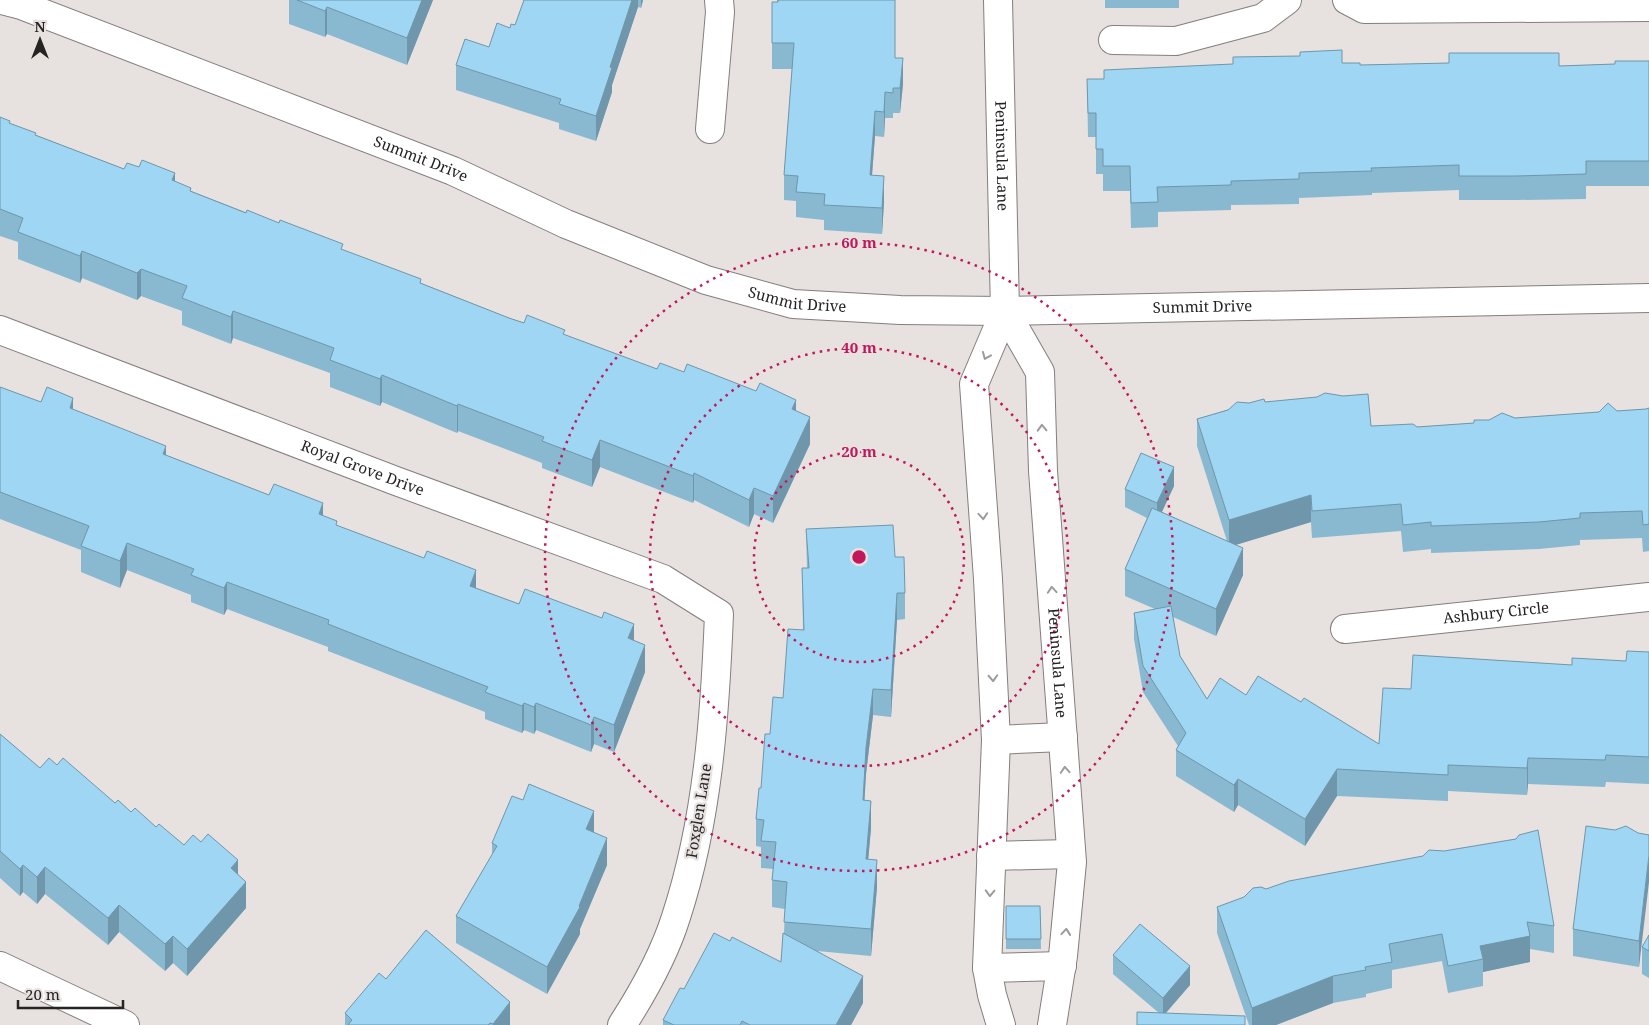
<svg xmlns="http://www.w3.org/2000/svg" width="1649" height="1025" viewBox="0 0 1649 1025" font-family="'Noto Serif',serif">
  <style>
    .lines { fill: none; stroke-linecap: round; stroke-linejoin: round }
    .minor-casing { stroke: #847e7d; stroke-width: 30 }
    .minor { stroke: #fff; stroke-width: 28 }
    .wall { fill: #89b8d1 }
    .shaded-wall { fill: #6f96aa }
    .building { fill: #9fd6f3; stroke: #6f96aa }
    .oneway { stroke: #9d9c9c }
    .ring { fill: none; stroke: #c2185b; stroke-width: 2.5; stroke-dasharray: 2.5 5 }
    .labels { text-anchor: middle; stroke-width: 4.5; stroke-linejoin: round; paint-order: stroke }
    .street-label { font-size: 15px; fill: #262323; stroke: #e7e1e0 }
    .centre { fill: #c2185b; stroke: #e7e1e0; stroke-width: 2.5 }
    .ring-label { font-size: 15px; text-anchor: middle; font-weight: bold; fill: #c2185b; stroke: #e7e1e0; stroke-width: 4.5; stroke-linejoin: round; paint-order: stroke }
  </style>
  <rect width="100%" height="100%" fill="#e7e1e0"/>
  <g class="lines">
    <defs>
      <g id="minor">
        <path id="s1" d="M2,0l19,5 432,166 113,53 140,56 87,24 107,6 105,1 644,-13"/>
        <path id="s2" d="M998,0l7,311 -31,73 14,195 8,161 -9,228 5,27 9,30"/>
        <path d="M1347,0l17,9 285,-2"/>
        <path d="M1113,40l63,1 87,-23 24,-18"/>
        <path d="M710,129l10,-117 -1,-12"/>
        <path id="s3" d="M1005,311l35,61 3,99 29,391 -9,94 -11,69"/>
        <path id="s4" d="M0,330l396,151 267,98 56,35c-4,101 -11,205 -43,303 -11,35 -34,77 -54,108"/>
        <path id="s5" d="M1345,629l304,-32"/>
        <path d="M996,740l67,-3"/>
        <path d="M991,856l80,-2"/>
        <path d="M0,966l125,59"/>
        <path d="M987,968l75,-2"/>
      </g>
    </defs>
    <use href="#minor" class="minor-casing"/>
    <use href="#minor" class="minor"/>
  </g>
  <path class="wall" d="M289,0h144l-26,65 -80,-31 -2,3 -36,-13z
    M524,0h119l-2,8 -3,-1 -26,78v7l-16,49 -37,-12v-6l-103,-33v-25l33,-18 21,-19 5,-3z
    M777,0h118v58l8,26 -3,29h-7v5h-8l-1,19 -9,-1 -3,39 12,27 -2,32 -58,-4v-10l-28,-3v-16l-12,-1v-25l8,-106h-20v-67h5z
    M1105,0h74v8h-74z
    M1649,61v125h-63v13l-70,1h-57v-10l-87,3v2l-73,3v6l-68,1v5l-73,2v15l-27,1 -1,-37h-27v-17h-7v-37h-8l-1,-58h17l238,-16 18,2 199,1 56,-2z
    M0,117l10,7 26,11 88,34 51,12 16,10 152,59 78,33 88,35 56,17 92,34 27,3 112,39 14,33 -37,79 -19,-9 -5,13 -55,-27 -1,3 -93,-36 -8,20 -50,-19v-5l-84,-32 -1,2 -75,-31 -2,4 -50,-19v-14l-97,-35 -2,6 -49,-19v-14l-41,-15 -4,4 -55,-22 -2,5 -62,-24v-17l-18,-6z
    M0,387l41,15 32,7 93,46 157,61 14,10 139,62 43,16 115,36 11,32 -31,80 -20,-8 -3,8 -55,-22 -2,4 -10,-4 -2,3 -37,-14v-7l-157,-61v-4l-101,-38 -3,6 -33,-13v-7l-64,-25 -7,18 -39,-16v-22l-81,-31z
    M1265,402l106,24 46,1 57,-4 41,-5 102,-7 29,-2 3,-1v143l-6,1 -1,-14 -62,2v5l-41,4 -108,4v-4l-28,3 -2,-21 -89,7 -1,-16 -76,23 8,30 -27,61 -43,-19 7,39 27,43 39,-4 55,7 78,42 32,-55 161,-24 54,-4 23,-9v132l-43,-2 -1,5 -77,-3 -1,11 -79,-4v10l-111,-5 -32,50 -67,-41 -4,7 -58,-36v-26l2,-4 -35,-54 -9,-53v-26l21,-4 -30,-13v-27l22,-51 -22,-11v-18l49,-3 -12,26 65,29 -30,-95v-27l52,-16z
    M806,529l89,28 10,36v26l-8,1 -6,97 -18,-2 -7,59 -2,26 7,28 -3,31 9,28 -6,69 -54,-5 46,52 -12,22h-188v-5l21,-31 46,-48 51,21 3,-29 1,-24 -13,-2v-27l1,-11 -12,-1v-21l-5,-1v-27l14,-85 13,-36 20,-68 -1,-62h5z
    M0,734l40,34 17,-3 58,38 41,24 28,18 54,29 8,34 -59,68 -14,-13 -8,8 -46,-39 -11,13 -63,-51 -8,10 -14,-12 -3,4 -20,-18z
    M594,832l13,33 -27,64v5l-33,60 -91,-51v-27l36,-61v-12z
    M1638,833l11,2 -10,132 -66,-11v-27z
    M1289,881l265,45v27l-24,-4v13l-47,10v14l-35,7 -6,-32 -50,9v18l-26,6v3l-33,6 -57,22h-27l-32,-92v-26z
    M1006,906h34l1,43h-35z
    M1649,935v43l-7,-4v-27z
    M1113,955l77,30 -24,28h-7l-46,-39z
    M386,979l124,46h-165v-12z"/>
  <path class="shaded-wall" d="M422,0h11l-26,65v-27z
    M632,0h6v7l-26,78v7l-16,49v-25l14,-49z
    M641,0h2l-2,8z
    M327,7v27l-2,3v-26z
    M903,58v26l-3,29v-25z
    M885,92v26l-1,19v-25z
    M875,111v25l-5,64v-25z
    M175,173v27l-3,-20z
    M884,176v26l-2,32v-26z
    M82,251v27l-2,5v-27z
    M141,269v27l-4,4v-27z
    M233,311v27l-2,6v-27z
    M382,375v27l-2,4v-27z
    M73,398v26l-3,-16z
    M796,400v27l-4,-18z
    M458,404v27l-1,2v-27z
    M810,417v27l-37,79v-27z
    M600,440v27l-8,20v-27z
    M166,446v26l-3,-18z
    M1174,467v19l-17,36v-19z
    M694,473v27l-1,3v-27z
    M754,488v26l-5,13v-27z
    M1311,495v27l-82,25v-27z
    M323,503v27l-4,-16z
    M127,543v27l-7,18v-27z
    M1243,548v27l-27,61v-27z
    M476,570v27l-6,-11z
    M227,582v27l-3,6v-27z
    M897,593v27l-6,97v-27z
    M634,624v27l-6,-13z
    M645,645v27l-31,80v-27z
    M873,689v26l-7,59 -3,53v-27l3,-52z
    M524,703v27l-2,3v-27z
    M536,703v27l-2,4v-27z
    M594,717v27l-3,8v-27z
    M1528,758v26l-1,11v-27z
    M1337,769v27l-32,50v-27z
    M1238,779v26l-4,7v-27z
    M871,801v27l-5,58v-27z
    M594,811v27l-8,-9z
    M607,838v27l-27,64v5l-33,60v-27l32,-61z
    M1649,855v27l-10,85v-26z
    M238,860v26l-7,-18z
    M877,860v27l-6,69v-27z
    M23,865v27l-3,4v-27z
    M45,867v27l-8,10v-27z
    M246,882v26l-59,68v-27z
    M119,905v27l-11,13v-27z
    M173,936v27l-8,8v-27z
    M1530,936v26l-47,10v-13l-3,-13z
    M1190,966v19l-27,31v-18z
    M863,976v27l-12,22h-15z
    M1333,976v27l-57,22h-24v-17z
    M510,1002v23h-17v-1z"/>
  <path class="building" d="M297,0h125l-15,38 -80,-31 -2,4z
    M524,0h108l-22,67 2,1 -16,48 -37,-12 2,-5 -105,-34 9,-26 24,8 8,-24 13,5 1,-4 4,1z
    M778,0h117v58h8l-3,30h-7v5l-8,-1 -1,20 -9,-1 -5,64 14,1 -2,32 -58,-3 1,-11 -29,-2 2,-16 -14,-1 10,-132h-22v-41h6z
    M1342,50v13h18v2l89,-2v-10h110v13l56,-2v-3h34v100h-63v13l-70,2h-57v-11l-88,3 1,3 -73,2v6l-68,2v4l-74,2 1,15 -27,1 -1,-37h-27v-17h-7v-36h-8l-1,-34h17v-9l129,-6v-7l67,-1v-4z
    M0,117l10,4 -1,2 27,10 -1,2 89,34 3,-6 12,4 3,-7 33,13 -3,7 19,8 -1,3 56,22 1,-3 32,13 1,-3 63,24 -2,5 80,30 -1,4 89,35 15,5 3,-8 38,15 -2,4 94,35 3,-6 24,9 3,-8 69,27 4,-8 36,17 -4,9 18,8 -37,79 -19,-8 -5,12 -55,-27 -1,3 -93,-36 -8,20 -50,-19 2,-4 -86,-33 -1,2 -75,-31 -2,4 -50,-19 4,-12 -101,-37 -2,6 -49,-19 5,-12 -46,-17 -4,4 -55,-22 -2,5 -62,-24 5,-14 -23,-9z
    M0,387l41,15 6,-15 26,11 -3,10 96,38 -3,8 106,41 5,-11 49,19 -4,11 18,7 -1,4 88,33 3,-7 49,19 -6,16 49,18 6,-15 77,29 2,-6 30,12 -6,14 17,7 -31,80 -20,-8 -3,8 -55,-22 -2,4 -10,-4 -2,3 -37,-14 3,-5 -160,-63 1,-4 -102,-38 -3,6 -33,-13 3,-6 -67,-26 -7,18 -39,-15 8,-20 -89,-34z
    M1325,393l18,3 25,-2 3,32 42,-2 4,3 57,-4v-3h15l13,-7 13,5 84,-6 9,-9 9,8 29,-2 3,-1v116l-6,1 -1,-14 -62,2v5l-41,4 -108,4v-4l-28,3 -2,-21 -89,7 -1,-16 -82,25 -32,-101 31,-9 9,-8 12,1 15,-4 1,3 52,-5z
    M1141,453l33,14 -17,36 -32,-14z
    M1152,508l91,40 -27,61 -91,-40z
    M893,525l2,32h9l1,36h-8l-6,97 -18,-1 -7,59 -3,52 8,1 -5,58 11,1 -6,69 -87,-7 3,-40 -15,-2 4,-38 -15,-1 3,-21 -8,-1 3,-31h2l4,-54h5l3,-37 10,1 5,-69 16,1 -2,-62h7l-3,-39z
    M1171,606l9,50 27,43 13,-21 26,17 12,-19 43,26 3,-4 75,46 4,-56 28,1 2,-34 159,10v-7l54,3 1,-10 22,1v105l-43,-2 -1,5 -77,-2 -1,10 -79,-3v10l-111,-6 -32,50 -67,-40 -4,6 -58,-35 10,-17 -43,-67 -9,-53z
    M0,734l40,34 9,-10 8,7 6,-7 52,45 3,-3 13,12 4,-4 21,19 3,-3 25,21 9,-10 8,7 7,-8 30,26 -7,8 15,14 -59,67 -14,-13 -8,8 -46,-39 -11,13 -63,-51 -8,10 -14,-12 -3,4 -20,-18z
    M529,784l65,27 -8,18 21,9 -28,68 1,1 -33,60 -91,-51 41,-70 -5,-3 20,-47 11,4z
    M1586,826l29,4 11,-4 12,7 11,2v20l-10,86 -66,-12z
    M1538,830l16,96 -27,-4 3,14 -50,10 3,13 -35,7 -6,-32 -53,10 3,18 -27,5 1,3 -33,6 -81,32 -35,-101 27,-10 9,-9 8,-1 5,2 23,-8 134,-25 6,-6 15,1 72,-12 3,-4z
    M1006,906h34l1,33h-35z
    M1140,924l50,42 -27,32 -50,-43z
    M426,930l84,72 -17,22 -3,-1 -2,2h-140l4,-5 -7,-7 34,-40 7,6z
    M714,933l16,8 2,-4 49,25 2,-29 80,43 -27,49h-86l-8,-4 -2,4h-66l-11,-5 17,-32 4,1z
    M1649,935v16l-7,-4z
    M1137,1012l108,4v9h-108z"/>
  <defs><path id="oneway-chevron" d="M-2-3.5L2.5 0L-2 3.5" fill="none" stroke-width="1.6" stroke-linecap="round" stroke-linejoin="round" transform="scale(1.25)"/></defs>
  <g class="oneway">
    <use href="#oneway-chevron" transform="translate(986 356) rotate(113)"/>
    <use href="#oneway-chevron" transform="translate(1042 428) rotate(-92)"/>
    <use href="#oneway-chevron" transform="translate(983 516) rotate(86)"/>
    <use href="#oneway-chevron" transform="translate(1052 590) rotate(-94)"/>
    <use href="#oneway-chevron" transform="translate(993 678) rotate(87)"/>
    <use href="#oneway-chevron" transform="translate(1065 770) rotate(-94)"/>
    <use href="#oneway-chevron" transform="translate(990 893) rotate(92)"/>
    <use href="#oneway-chevron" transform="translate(1066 932) rotate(-85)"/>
  </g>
  <g class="ring">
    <circle cx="859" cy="557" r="105"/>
    <circle cx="859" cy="557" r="209"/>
    <circle cx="859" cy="557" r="314"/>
  </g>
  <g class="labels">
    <g class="street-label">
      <text dy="5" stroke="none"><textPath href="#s2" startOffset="156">Peninsula Lane</textPath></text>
      <text dy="5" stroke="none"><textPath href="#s1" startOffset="448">Summit Drive</textPath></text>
      <text dy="5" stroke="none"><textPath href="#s1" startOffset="852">Summit Drive</textPath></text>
      <text dy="5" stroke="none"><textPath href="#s1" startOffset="1258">Summit Drive</textPath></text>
      <text dy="5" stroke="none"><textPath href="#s4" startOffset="388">Royal Grove Drive</textPath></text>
      <text dy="5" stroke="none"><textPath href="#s5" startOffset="152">Ashbury Circle</textPath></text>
      <text dy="5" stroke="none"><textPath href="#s3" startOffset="362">Peninsula Lane</textPath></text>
      <text transform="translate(699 811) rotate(-81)" y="5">Foxglen Lane</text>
    </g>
  </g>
  <circle cx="859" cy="557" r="8" class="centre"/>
  <g class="ring-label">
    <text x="859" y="248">60 m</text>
    <text x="859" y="353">40 m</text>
    <text x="859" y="457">20 m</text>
  </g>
  <g transform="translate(40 40)" stroke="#e7e1e0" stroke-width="4" paint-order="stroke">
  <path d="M0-4L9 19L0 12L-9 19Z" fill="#262323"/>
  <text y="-8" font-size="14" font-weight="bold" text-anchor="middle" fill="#262323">N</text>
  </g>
  <path d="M18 1000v8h105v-8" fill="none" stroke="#262323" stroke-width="2.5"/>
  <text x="25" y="1000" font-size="15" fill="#262323" stroke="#e7e1e0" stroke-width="4" paint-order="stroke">20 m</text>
</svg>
